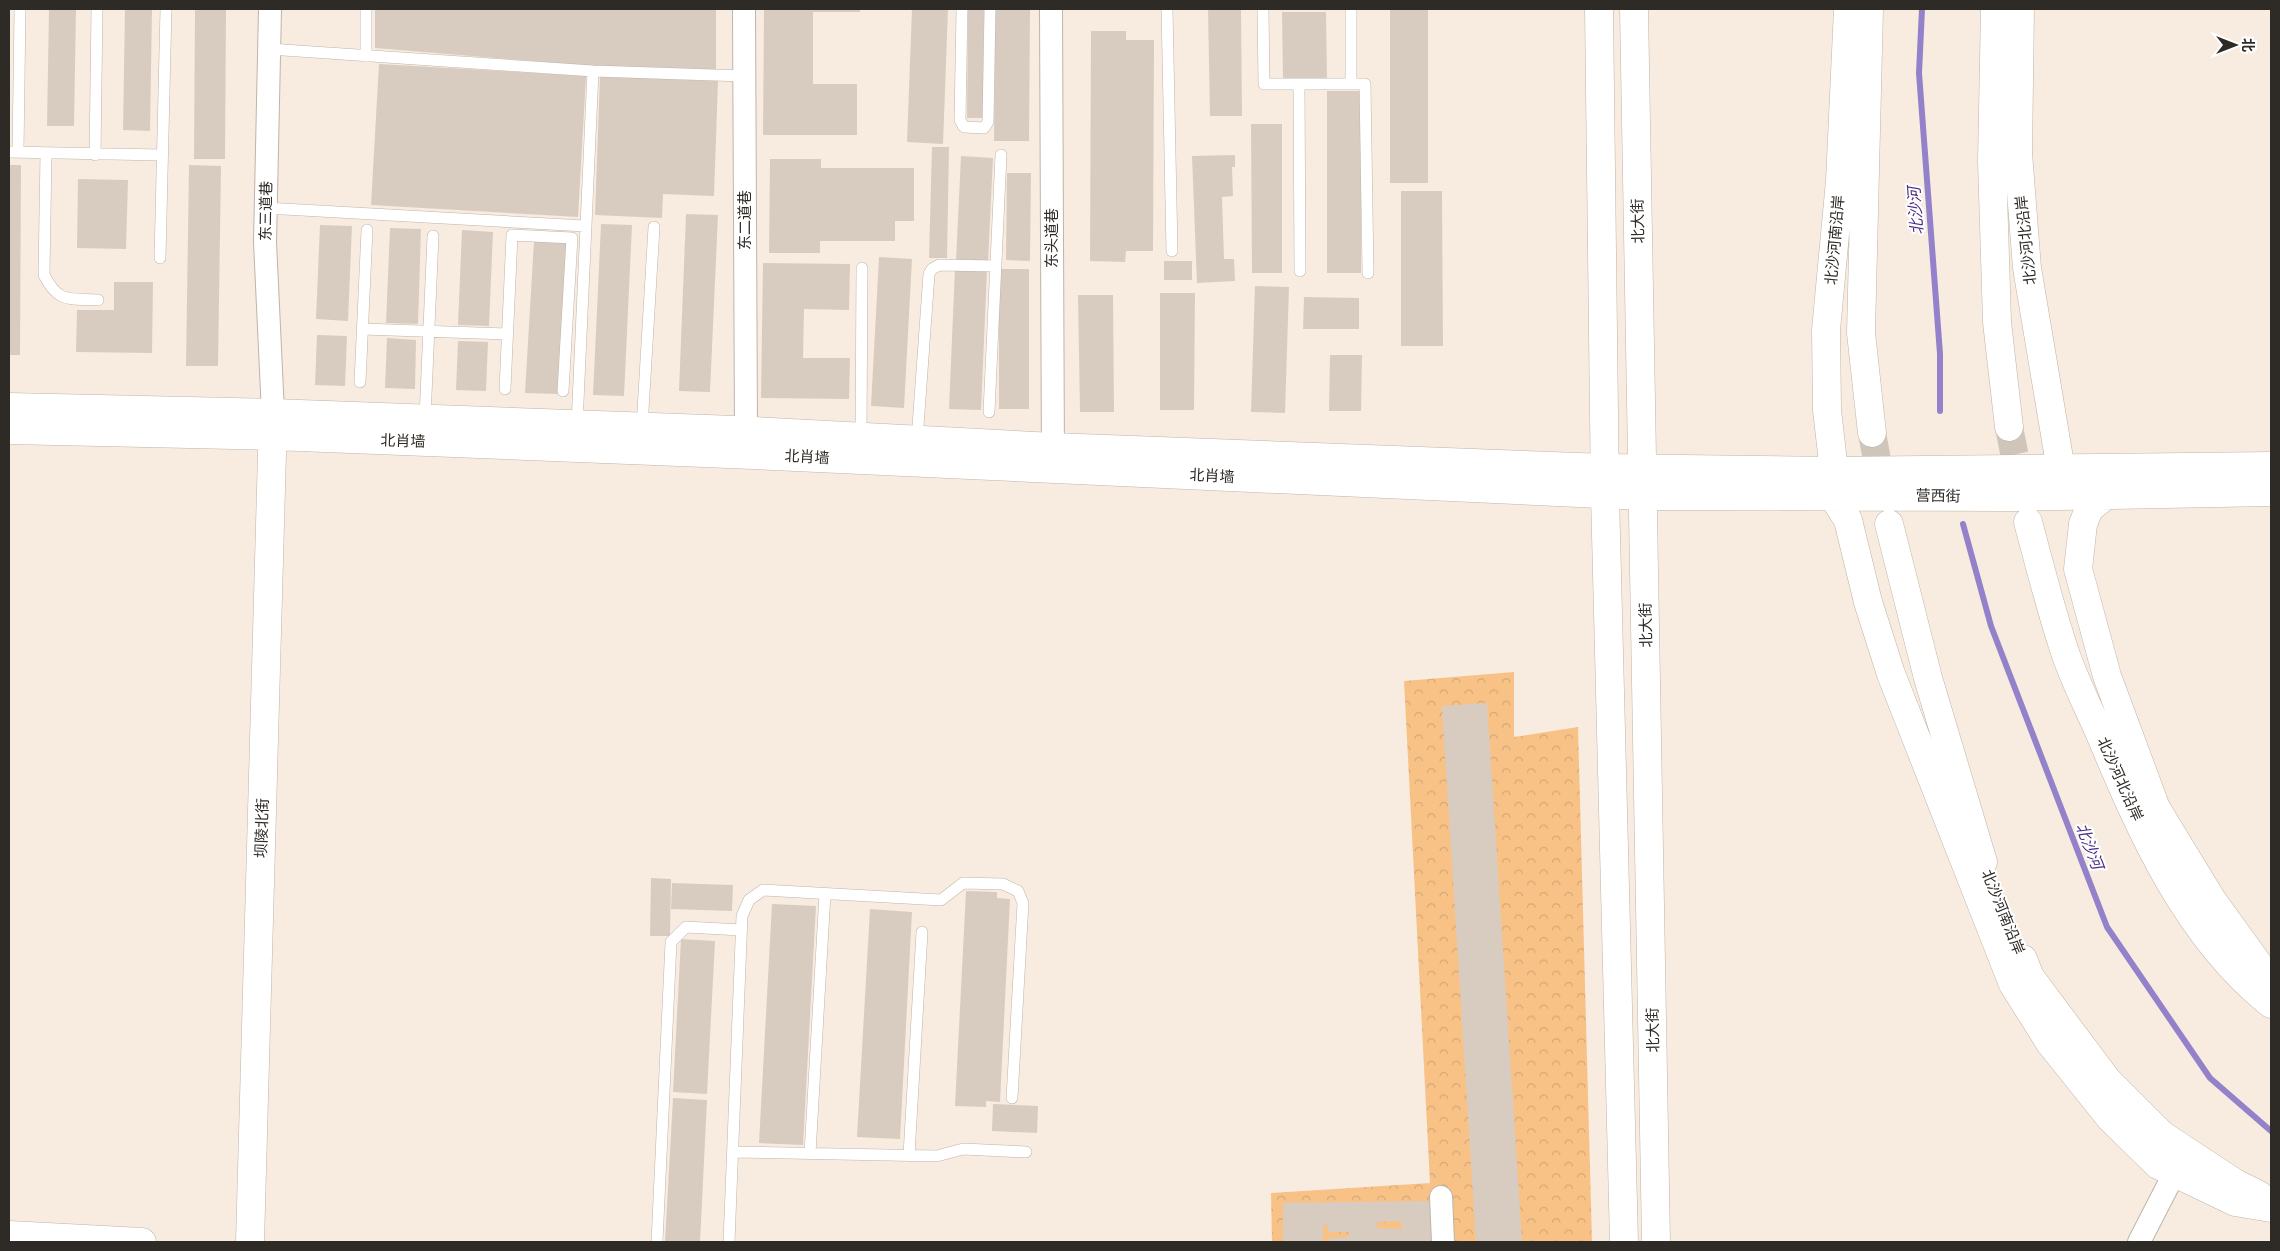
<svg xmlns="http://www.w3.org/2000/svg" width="2280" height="1251" viewBox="0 0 2280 1251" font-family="Poppins,'Noto Sans SC',sans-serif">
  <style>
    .forest { fill: url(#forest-crowns) }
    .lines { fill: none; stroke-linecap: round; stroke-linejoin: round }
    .stream { stroke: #9382ca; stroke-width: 6 }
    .building { fill: #d8ccc1; fill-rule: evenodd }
    .tertiary-tunnel { stroke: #d0c5bb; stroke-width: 28; stroke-dasharray: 28 14; stroke-linecap: butt }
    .service-casing { stroke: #bfb4a8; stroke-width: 12 }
    .minor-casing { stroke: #bfb4a8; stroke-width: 24 }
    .tertiary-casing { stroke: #bfb4a8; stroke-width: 29 }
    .primary-casing { stroke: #bfb4a8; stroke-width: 29 }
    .service { stroke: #fff; stroke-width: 11 }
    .minor { stroke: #fff; stroke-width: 22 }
    .tertiary { stroke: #fff; stroke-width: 28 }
    .primary { stroke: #fff; stroke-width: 28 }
    .labels { text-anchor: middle; stroke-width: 4; stroke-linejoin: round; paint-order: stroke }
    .street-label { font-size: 15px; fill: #2e2a26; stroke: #fff }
    .water-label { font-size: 16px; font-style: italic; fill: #4c3085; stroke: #fff }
  </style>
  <defs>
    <pattern id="forest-crowns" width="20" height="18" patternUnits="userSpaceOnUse" patternTransform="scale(1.25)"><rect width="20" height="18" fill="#f8c287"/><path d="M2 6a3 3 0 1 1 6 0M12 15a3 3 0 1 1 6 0" fill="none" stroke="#d5a774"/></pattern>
  </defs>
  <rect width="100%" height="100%" fill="#f8ece0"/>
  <path class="forest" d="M1514,672v65l64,-10 14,515h-320l-1,-49 159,-10 -26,-502z"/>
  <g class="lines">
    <path class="stream" d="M1922,9l-3,64 21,281v57
      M1963,524l28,102 116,301 103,151 61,53"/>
  </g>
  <path class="building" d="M49,9h27l-2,117h-27z
    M125,9h27l-2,122 -27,-1z
    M195,9h31l-1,150h-31z
    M375,9h341v61l-123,-4 -218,-18z
    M764,9h96v3h-47v72h44v51h-94z
    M912,9h36l-5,135 -36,-2z
    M968,9h16l-1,109h-16z
    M995,9h35l-1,132h-35z
    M1208,9h33l1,107h-32z
    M1390,9h38v174h-38z
    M1282,12h44l1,66 -44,1z
    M1091,31h35v9h28l-1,211h-27l-1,11 -35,-1z
    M379,64l207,12 -8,141 -207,-12z
    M600,76l118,5 -4,115 -51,-2 -1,24 -67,-3z
    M1327,91h34v182h-34z
    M1251,124h31v149h-30z
    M932,147h17l-2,111h-18z
    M1235,155v12h-3l1,29 -11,1 2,62h10l1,22 -38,2 -5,-127z
    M961,156l32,2 -5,104 -32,-1z
    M770,159h51v9h93v53h-19v20h-75v12h-51z
    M9,165h12l-1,190h-11z
    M189,165l32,1 -3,200h-32z
    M1007,173h24l-1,88 -24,-1z
    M78,179l50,1 -2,69 -49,-1z
    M1401,191h41l1,155h-42z
    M686,214l32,1 -8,177 -31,-1z
    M601,224l31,1 -8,171 -31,-1z
    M320,225l32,1 -4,95 -32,-2z
    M390,228l31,1 -3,95 -32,-1z
    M462,230l31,2 -4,94 -31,-1z
    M534,241l33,2 -8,151 -34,-1z
    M879,257l33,2 -8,149 -33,-2z
    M1164,261h28v19h-28z
    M763,263l87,1 -1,46 -45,-1 -1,49h47l-1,41 -88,-1z
    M955,268l32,2 -6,140 -32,-1z
    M999,269h30v140h-30z
    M114,282h39l-1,71 -76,-1 1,-42h37z
    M1255,286l34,1 -4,126 -34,-1z
    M1160,293h35l-1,117h-34z
    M1078,295h35l1,117h-34z
    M1304,297l55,1v31h-56z
    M317,335l30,1 -2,50 -30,-1z
    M387,338l29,2 -1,49 -30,-1z
    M458,341l30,1 -2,49 -30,-1z
    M1330,355h32l-1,56h-32z
    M1487,703l35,539h-46l-34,-536z
    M651,878l20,1 -1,57h-20z
    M672,883l61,2 -1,26 -61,-2z
    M966,891l31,1v6l13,1 -10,203 -14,-1v6l-31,-1z
    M772,904l44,2 -13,239 -44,-2z
    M870,909l42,3 -12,227 -43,-2z
    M681,939l34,2 -8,153 -34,-2z
    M673,1098l34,2 -7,142h-35z
    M993,1104l45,2 -1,27 -45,-2z
    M1430,1201l2,41h-103v-4l20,-1v-5h-21v-7h-5v17h-40v-39zM1401,1221l1,8 -25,-1v-6z"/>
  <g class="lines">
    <path class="tertiary-tunnel" d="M2009,427l13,65
      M1872,433l11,60"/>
    <defs>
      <path id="service" d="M962,9l-2,111 4,7 20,1 4,-6 2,-113
        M1167,9l5,242
        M1263,9l1,75h101l3,189
        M1351,11v73
        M269,49l324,22 151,5
        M366,56v-47
        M1299,84l1,187
        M9,152l153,3
        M18,152l2,-143
        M46,153l-2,122c15,29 25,23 54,25
        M95,155l2,-146
        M266,208l319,18
        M160,258l6,-249
        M362,329l145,5
        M360,382l7,-152
        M505,389l7,-154 60,3 -9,153
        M989,412l12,-257
        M425,418l8,-182
        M577,424l16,-353
        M642,427l12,-200
        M861,437l1,-169
        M917,440l12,-166 3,-5 7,-4 57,1
        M733,1152l204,4 26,-7 63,3
        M810,1153l15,-259
        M909,1155l13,-223
        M657,1242l14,-300 15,-15 55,3
        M729,1242l13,-326 7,-16 14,-10 178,10 22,-17 40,1 15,7 5,12 -11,195"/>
      <path id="minor" d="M270,9l-5,233 8,171
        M744,9l2,422
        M1051,9l2,456
        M1441,1197l2,45
        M2139,1242l35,-68"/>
      <path id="tertiary" d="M1869,9l-8,324 11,100
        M1995,9l-3,152 5,161 12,105
        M2020,9l-2,144 9,115 34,202
        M9,407l264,6 462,17 318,17 553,21 228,3 437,-5
        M9,430l264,6 456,18 915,42 362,1 265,-5
        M1834,471l-7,-61 -1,-80 14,-149 8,-172
        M1832,495l16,25 20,82 23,72 122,310 37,59 60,75 48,47 77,37 36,6
        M2105,496l-16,13 -6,15 -5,45 29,107 49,132 56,92 47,65 12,10
        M2028,522c11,41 21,81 34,121 9,31 25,61 38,91 41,98 86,202 171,270
        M1889,524l39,154 55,184
        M2023,959l7,18 77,103 55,55 73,48 24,12
        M9,1235l133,7
        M250,1242l23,-825"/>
      <path id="primary" d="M1599,9l6,486 19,747
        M1634,9l22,1233"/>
    </defs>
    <use href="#service" class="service-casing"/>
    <use href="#minor" class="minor-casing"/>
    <use href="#tertiary" class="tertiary-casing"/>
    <use href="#primary" class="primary-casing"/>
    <use href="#service" class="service"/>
    <use href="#minor" class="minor"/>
    <use href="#tertiary" class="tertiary"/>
    <use href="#primary" class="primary"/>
  </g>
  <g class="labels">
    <g class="street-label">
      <text transform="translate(266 211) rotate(-89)" y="5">东三道巷</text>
      <text transform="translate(745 220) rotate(-90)" y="5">东二道巷</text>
      <text transform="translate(1638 221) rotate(-91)" y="5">北大街</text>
      <text transform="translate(1052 238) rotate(-90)" y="5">东头道巷</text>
      <text transform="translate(1835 240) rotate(-85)" y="5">北沙河南沿岸</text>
      <text transform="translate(2026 240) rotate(-96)" y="5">北沙河北沿岸</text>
      <text transform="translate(403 441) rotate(2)" y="5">北肖墙</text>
      <text transform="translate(807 457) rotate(3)" y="5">北肖墙</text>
      <text transform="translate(1212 476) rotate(3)" y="5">北肖墙</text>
      <text transform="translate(1938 496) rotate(1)" y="5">营西街</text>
      <text transform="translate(1646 625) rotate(-91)" y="5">北大街</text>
      <text transform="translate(2120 779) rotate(66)" y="5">北沙河北沿岸</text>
      <text transform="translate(262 828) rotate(-88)" y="5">坝陵北街</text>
      <text transform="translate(2003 912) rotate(68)" y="5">北沙河南沿岸</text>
      <text transform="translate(1653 1030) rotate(-91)" y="5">北大街</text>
    </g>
    <g class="water-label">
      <text transform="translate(1915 211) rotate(-94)" y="6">北沙河</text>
      <text transform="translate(2090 846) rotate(69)" y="6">北沙河</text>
    </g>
  </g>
  <rect width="2280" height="1251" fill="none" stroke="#2e2a26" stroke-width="20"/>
  <g transform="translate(2235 45) rotate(90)" stroke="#ffffff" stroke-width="4" paint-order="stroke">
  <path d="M0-4L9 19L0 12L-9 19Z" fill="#2e2a26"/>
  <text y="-8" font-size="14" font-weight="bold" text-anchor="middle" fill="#2e2a26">北</text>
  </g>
</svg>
